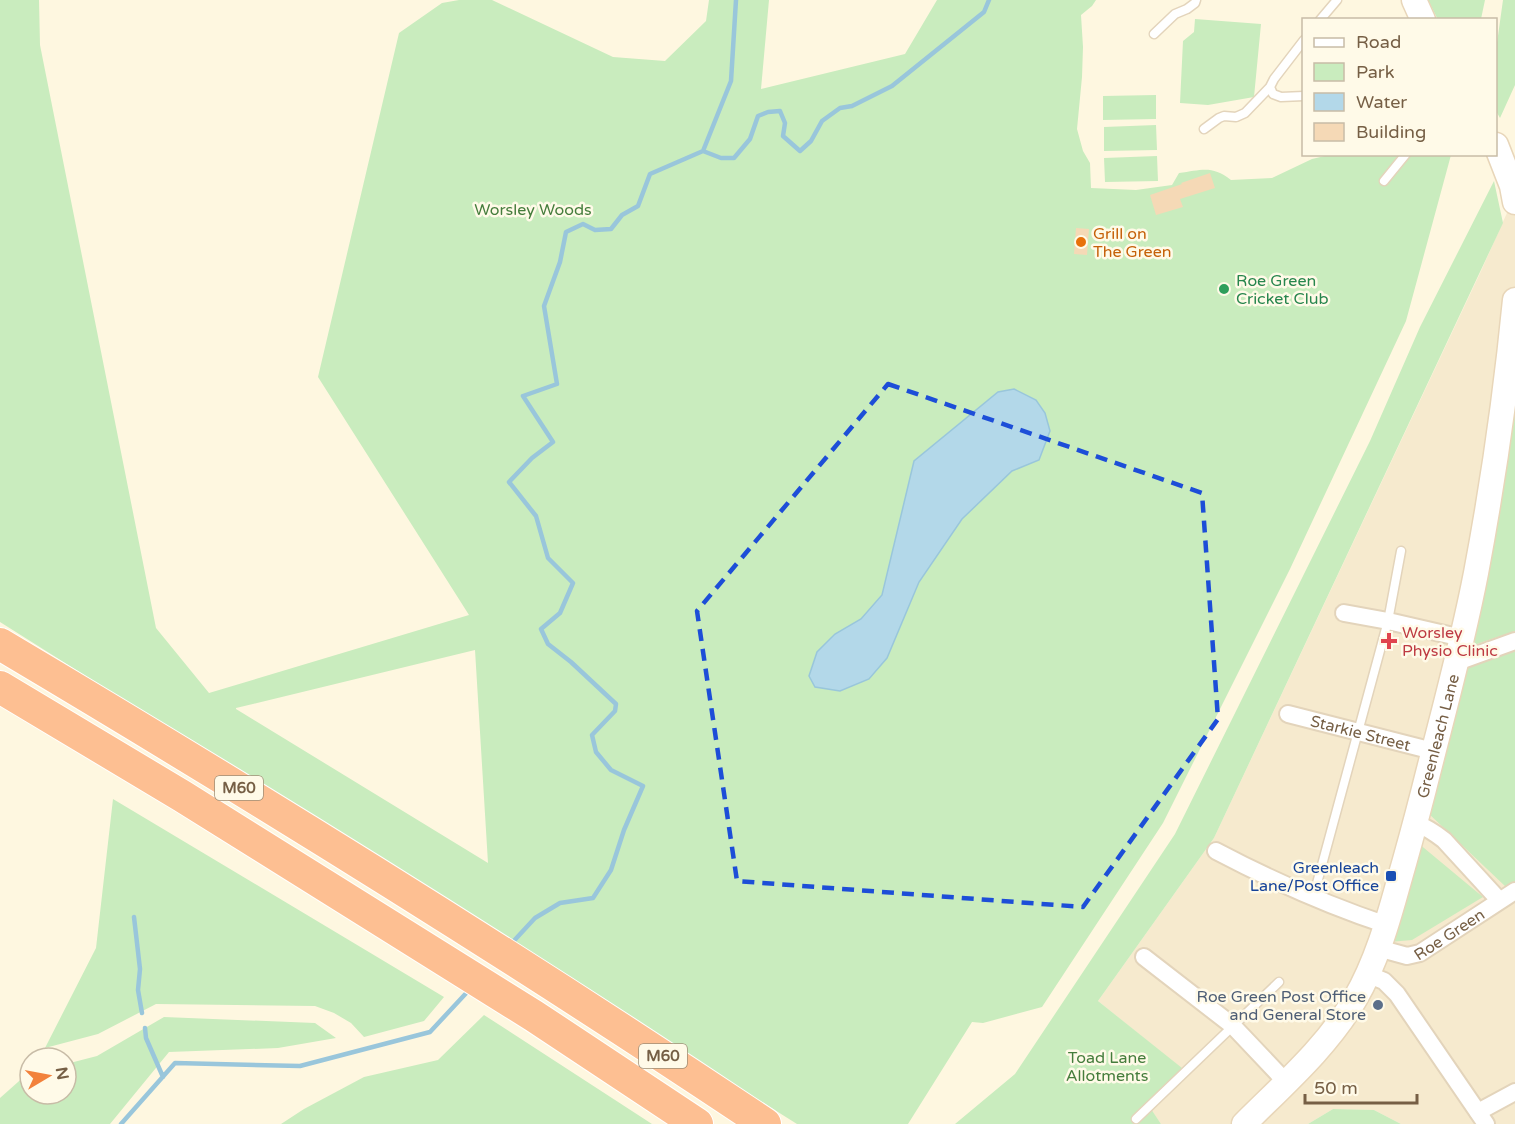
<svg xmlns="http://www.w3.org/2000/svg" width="1515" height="1124" viewBox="0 0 1515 1124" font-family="'Varela Round',sans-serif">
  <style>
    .residential { fill: #f6eace }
    .green { fill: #c9ecbe; fill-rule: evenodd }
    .water { fill: #b3d8e9; stroke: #99c6db; stroke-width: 1.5 }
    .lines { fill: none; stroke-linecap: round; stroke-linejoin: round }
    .stream { stroke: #99c6db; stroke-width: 4.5 }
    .building { fill: #f5d9b6 }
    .lane-casing { stroke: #e3d4bb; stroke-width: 11 }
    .street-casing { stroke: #e3d4bb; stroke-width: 20 }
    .secondary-casing { stroke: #e8d6b9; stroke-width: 27 }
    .highway-casing { stroke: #fff; stroke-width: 34 }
    .lane { stroke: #fff; stroke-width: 8 }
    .street { stroke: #fff; stroke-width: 16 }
    .secondary { stroke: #fff; stroke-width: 24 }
    .highway { stroke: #fdbf92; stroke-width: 32 }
    .marked { fill: none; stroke: #1d4ed8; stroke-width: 4.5; stroke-dasharray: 12 8; stroke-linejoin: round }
    .food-dot { fill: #e8710a; stroke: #fffae8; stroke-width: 2 }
    .leisure-dot { fill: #2e9e5b; stroke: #fffae8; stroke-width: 2 }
    .health-dot { fill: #e0444e; stroke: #fffae8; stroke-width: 2 }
    .transit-dot { fill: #1a4fb4; stroke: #fffae8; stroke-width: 2 }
    .service-dot { fill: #5c6f8a; stroke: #fffae8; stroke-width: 2 }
    .labels { text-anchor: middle; stroke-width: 5; stroke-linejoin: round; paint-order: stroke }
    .shield { fill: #fffae8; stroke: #9f8e76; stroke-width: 1.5 }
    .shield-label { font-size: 15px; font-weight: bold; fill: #765f45 }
    .park-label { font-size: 16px; fill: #457d3c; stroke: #fffae8 }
    .food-label { font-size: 16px; fill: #c56008; stroke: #fffae8; text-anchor: start }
    .leisure-label { font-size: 16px; fill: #27864d; stroke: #fffae8; text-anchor: start }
    .health-label { font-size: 16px; fill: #be3a42; stroke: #fffae8; text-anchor: start }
    .street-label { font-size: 16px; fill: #765f45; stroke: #fffae8 }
    .transit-label { font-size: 16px; fill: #164399; stroke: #fffae8; text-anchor: end }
    .service-label { font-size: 16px; fill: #4e5e75; stroke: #fffae8; text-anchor: end }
  </style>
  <rect width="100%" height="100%" fill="#fef7e0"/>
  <path class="residential" d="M1515,195v929h-114l-27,-14 -41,-1 -25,15h-147l-14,-20 34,-36 -83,-67 116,-163 267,-567z"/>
  <path class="green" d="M0,0h39l1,45 116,583 53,65 260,-78 -151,-238 81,-344 43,-30 17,-3h33l121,57 52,4 41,-40 3,-21h60l-8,89 144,-35 32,-54h159l-4,6 -11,9 2,32 -1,30 -5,52 6,22 7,12 1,25 45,2 36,-5 7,-12c23,-3 33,-8 52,7l41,-2 40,-19 17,-4h122l-45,166 -116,248 -127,254 -121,184 -59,16 -11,-1 -64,102h-111l-797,-502zM475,650l13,213 -252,-154v-1z
    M1428,0h57l-4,19 -43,1z
    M1503,0h12v85l-15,33 -4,-7v-61z
    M1195,19l66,5 -7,73 -46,8 -28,-2 3,-62 11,-9z
    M1156,95v24l-53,1v-24z
    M1156,125l1,25 -53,1v-24z
    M1157,156l1,25 -53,1 -1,-24z
    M1494,181l9,42 -289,615 -116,163 84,67 -35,35 14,21h-206l60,-50 160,-240 195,-393 50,-114z
    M1515,366v265l-44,15z
    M1515,650v232l-9,5 -79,-75 35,-144z
    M113,799l331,198 -20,24 -60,16 -13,-14 -17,-10 -19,-7 -159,-2 -58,30 -53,14 51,-100z
    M1418,843l65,54 -71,43 -23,2z
    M484,1015l168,109h-371l23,-15 60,-32 74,-17z
    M164,1017l151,6 21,15 -58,10 -109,4 -59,72h-110v-26l27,-24 3,-1v21h36v-30l31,-8z
    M1333,1109l41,1 27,14h-93z"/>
  <path class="water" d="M1014,389l22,11 9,13 5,18 -11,29 -27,11 -50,48 -43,63 -32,76 -18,21 -29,12 -25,-4 -6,-11 8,-24 18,-18 26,-15 21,-24 32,-134 84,-69z"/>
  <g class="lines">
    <path class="stream" d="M703,151l28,-70 5,-81
      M134,917l6,52 -2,21 4,23
      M510,945l25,-27 25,-15 33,-5 18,-28 13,-40 19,-44 -32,-16 -15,-18 -4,-17 23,-24 1,-7 -45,-42 -23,-18 -7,-15 19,-16 13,-30 -25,-25 -12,-42 -27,-34 23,-24 21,-16 -30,-46 34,-12 -13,-78 16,-44 6,-30 17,-8 12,6 16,-1 11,-14 16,-9 12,-32 53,-23 18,7h13l16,-19 8,-23 10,-4 12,-1 5,12 -2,13 17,15 11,-10 11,-20 18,-13 12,-2 40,-20 92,-74 5,-12
      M145,1028l1,10 17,39
      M121,1124l54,-61 125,3 130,-34 40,-43"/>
  </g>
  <path class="building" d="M1210,173l5,15 -35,11 3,8 -27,8 -6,-20 32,-11 -1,-1z
    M1076,228l13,1 -2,26 -13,-1z"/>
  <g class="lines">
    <defs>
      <path id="lane" d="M1320,20l17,-20
        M1154,34l21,-20 12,-5 8,-6 1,-3
        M1304,40l-30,39 -4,8 3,7 8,3 23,-1
        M1204,129l15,-11 5,-2 12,1 9,-4 25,-26
        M1384,181l22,-27
        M1313,898l75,-277 13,-70
        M1136,1119l143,-137"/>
      <g id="street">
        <path d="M1344,613l44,8 74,17"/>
        <path d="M1457,662l58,-21"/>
        <path id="s1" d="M1288,714l145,37"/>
        <path d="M1415,823c11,4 20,10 29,17l55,60"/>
        <path d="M1216,851c57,30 110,54 171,74"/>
        <path id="s2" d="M1378,948l29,8 13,-3 95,-62"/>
        <path d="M1144,957l89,69 53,56"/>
        <path d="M1367,974l17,7 13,13 89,130"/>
        <path d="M1478,1112l37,-20"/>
      </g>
      <g id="secondary">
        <path d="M1414,0l9,20"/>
        <path d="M1496,145l16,41 3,16"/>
        <path id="s3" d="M1244,1124c39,-39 83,-77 111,-125 21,-36 33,-78 44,-118 9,-31 17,-61 25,-92 18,-72 38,-143 52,-216 17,-90 30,-181 39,-273"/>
      </g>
      <path id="highway" d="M0,644c259,154 515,313 765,480
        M0,687l182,109 352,220 163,108"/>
    </defs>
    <use href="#lane" class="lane-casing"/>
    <use href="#street" class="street-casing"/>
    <use href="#secondary" class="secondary-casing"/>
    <use href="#highway" class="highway-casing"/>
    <use href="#lane" class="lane"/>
    <use href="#street" class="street"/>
    <use href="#secondary" class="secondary"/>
    <use href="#highway" class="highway"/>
  </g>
  <path class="marked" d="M888,384l314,109 16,226 -135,188 -346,-26 -40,-270z"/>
  <circle class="food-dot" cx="1081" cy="242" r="6"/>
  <circle class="leisure-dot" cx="1224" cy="289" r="6"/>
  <path class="health-dot" d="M1386 632h6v6h6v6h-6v6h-6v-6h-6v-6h6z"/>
  <rect class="transit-dot" x="1385" y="870" width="12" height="12" rx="3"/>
  <circle class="service-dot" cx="1378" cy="1005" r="6"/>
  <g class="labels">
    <g class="shield">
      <rect x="215" y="776" width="48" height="24" rx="4.5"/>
      <rect x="639" y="1044" width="48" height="24" rx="4.5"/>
    </g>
    <g class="shield-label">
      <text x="239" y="793">M60</text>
      <text x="663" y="1061">M60</text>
    </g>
    <g class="park-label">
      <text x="533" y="215">Worsley Woods</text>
      <text x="1107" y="1063">Toad Lane<tspan x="1107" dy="18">Allotments</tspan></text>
    </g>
    <g class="food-label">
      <text x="1093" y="239">Grill on<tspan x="1093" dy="18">The Green</tspan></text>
    </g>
    <g class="leisure-label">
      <text x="1236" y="286">Roe Green<tspan x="1236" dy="18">Cricket Club</tspan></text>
    </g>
    <g class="health-label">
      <text x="1402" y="638">Worsley<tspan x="1402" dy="18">Physio Clinic</tspan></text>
    </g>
    <g class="street-label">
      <text dy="6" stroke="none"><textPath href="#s1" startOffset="75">Starkie Street</textPath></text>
      <text dy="6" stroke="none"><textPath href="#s3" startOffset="444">Greenleach Lane</textPath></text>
      <text dy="6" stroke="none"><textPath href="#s2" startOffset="78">Roe Green</textPath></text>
    </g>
    <g class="transit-label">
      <text x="1379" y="873">Greenleach<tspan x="1379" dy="18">Lane/Post Office</tspan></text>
    </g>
    <g class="service-label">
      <text x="1366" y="1002">Roe Green Post Office<tspan x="1366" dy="18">and General Store</tspan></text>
    </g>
  </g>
  <rect x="1302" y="18" width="195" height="138" fill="#fffae8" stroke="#c8bca7" stroke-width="1.5"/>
  <rect x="1314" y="38" width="30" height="9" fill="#ffffff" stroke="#c8bca7" stroke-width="1.5"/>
  <text x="1356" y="48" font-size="18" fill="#765f45">Road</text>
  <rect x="1314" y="63" width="30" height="18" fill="#c9ecbe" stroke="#c8bca7" stroke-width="1.5"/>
  <text x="1356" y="78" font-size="18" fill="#765f45">Park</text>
  <rect x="1314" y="93" width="30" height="18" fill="#b3d8e9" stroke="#c8bca7" stroke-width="1.5"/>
  <text x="1356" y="108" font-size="18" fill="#765f45">Water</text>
  <rect x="1314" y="123" width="30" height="18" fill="#f5d9b6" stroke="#c8bca7" stroke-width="1.5"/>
  <text x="1356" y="138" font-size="18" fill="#765f45">Building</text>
  <g transform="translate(48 1076) rotate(80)"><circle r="28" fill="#fffae8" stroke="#c8bca7" stroke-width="1.5"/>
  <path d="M0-4.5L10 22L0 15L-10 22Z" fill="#f2813b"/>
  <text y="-9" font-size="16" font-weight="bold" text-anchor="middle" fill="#765f45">N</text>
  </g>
  <path d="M1305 1094v9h112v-9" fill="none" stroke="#765f45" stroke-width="3"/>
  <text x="1314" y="1094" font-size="18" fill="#765f45" stroke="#fffae8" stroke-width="4.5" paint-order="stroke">50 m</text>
</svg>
